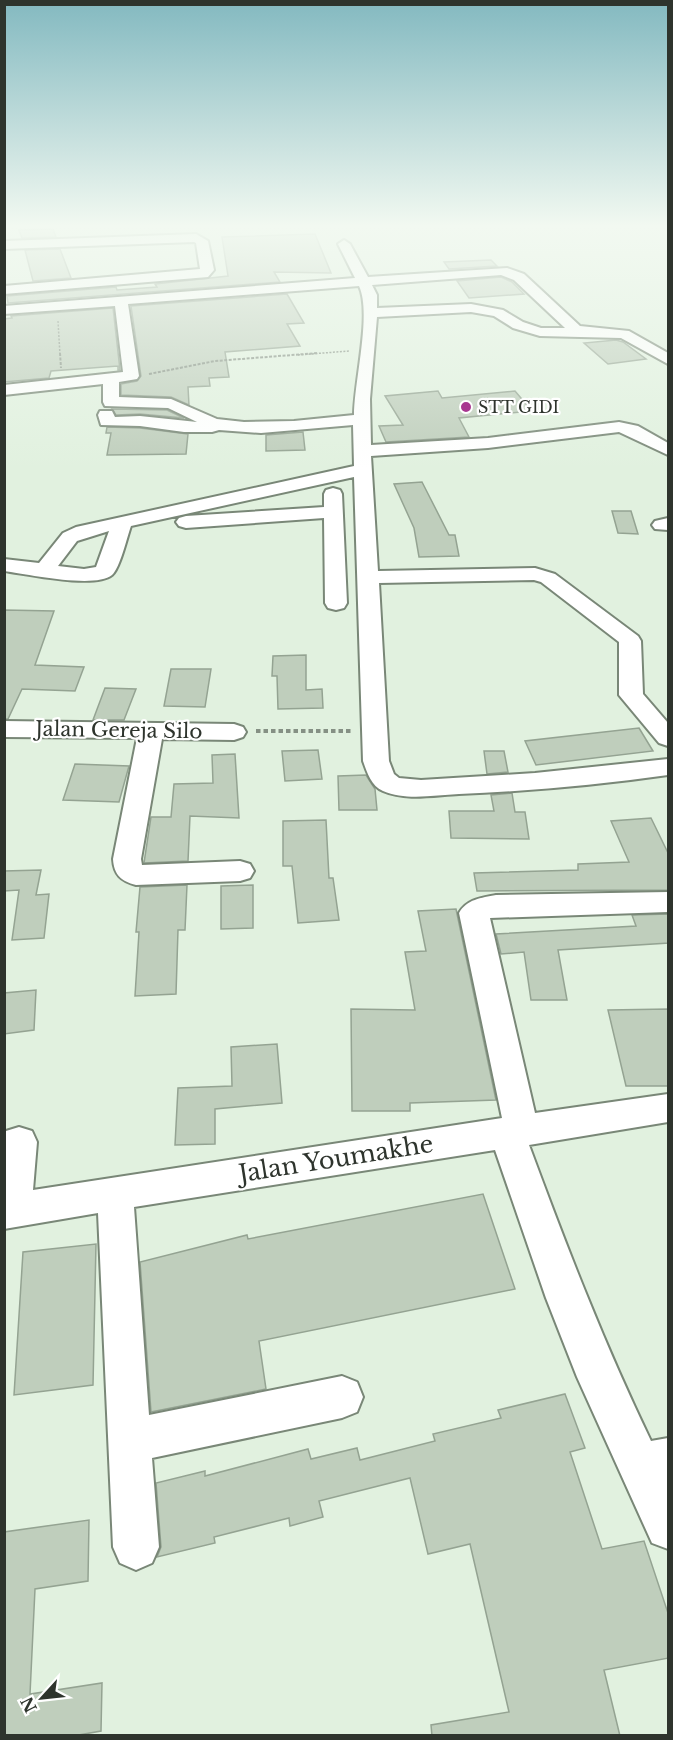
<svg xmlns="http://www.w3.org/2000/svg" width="673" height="1740" viewBox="0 0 673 1740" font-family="'Libre Baskerville',serif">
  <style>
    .building { fill: #bfcebc; stroke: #94a392; stroke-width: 1.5 }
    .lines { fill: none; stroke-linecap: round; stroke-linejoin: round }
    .minor-casing { stroke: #798777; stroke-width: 4 }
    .path-far2 { stroke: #859084; stroke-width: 1.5; stroke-dasharray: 2 1.5; stroke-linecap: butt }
    .path-far1 { stroke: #859084; stroke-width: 2; stroke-dasharray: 3 1.5; stroke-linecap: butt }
    .path { stroke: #859084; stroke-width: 4; stroke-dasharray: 4.5 3; stroke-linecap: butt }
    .minor { fill: #fff; fill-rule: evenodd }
    .poi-dot { fill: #a83690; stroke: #fff; stroke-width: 2 }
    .labels { text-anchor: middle; stroke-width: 4.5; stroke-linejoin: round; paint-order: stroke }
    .far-poi-label { font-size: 16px; fill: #2e342d; stroke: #fff; text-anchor: start }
    .street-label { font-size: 20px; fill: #2e342d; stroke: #fff }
    .near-street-label { font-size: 24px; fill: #2e342d; stroke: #fff }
  </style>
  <rect width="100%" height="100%" fill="#e1f1df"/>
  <path class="building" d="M53,229l3,8 -34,1 -3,-8z
    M315,234l16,39 -57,-1 6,10 -272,21 -1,-7 109,-9 1,3 40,-3 -2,-3 73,-8 -6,-39z
    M60,249l11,29 -38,3 -8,-31z
    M491,260l6,6 -48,3 -5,-7z
    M501,277l11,5 12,12 -55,4 -12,-17z
    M287,294l17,29 -17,1 13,22 -75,6 4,25 -20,1 1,8 -22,1 1,18 -18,-8 -50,-2v-11l16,-3 4,-5 -10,-70z
    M113,308l7,62h-2v-4l-67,5 -2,7 -45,4v-63l8,-1 -1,-2z
    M616,340l7,2 23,17 -38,5 -24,-21z
    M438,391l4,7 73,-7 17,20 -73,7 10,19 -83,5 -7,-16 24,-1 -18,-29z
    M112,409l55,1 17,8 -44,-4 -24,1z
    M107,427l33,1 48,6 -2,20 -79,1 4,-22h-5z
    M303,432l2,18 -39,1v-16z
    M422,482l27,53h6l4,21 -40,1 -5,-29 -20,-44z
    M612,511h19l7,23 -20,-1z
    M4,610l50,1 -19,54 49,2 -9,24 -53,-2 -14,30h-4z
    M306,655v35l16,-1 1,19 -45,1 -1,-33h-5l1,-20z
    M171,669h40l-6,38 -41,-1z
    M105,688l31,1 -12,31h-31z
    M639,728l14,23 -117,14 -11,-24z
    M318,750l4,29 -37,2 -3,-30z
    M484,751h20l4,21 -21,2z
    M235,754l4,64 -49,-2 -2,45 -44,2 7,-46h20l3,-33 39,-1 -1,-28z
    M75,764l54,2 -10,36 -56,-2z
    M366,775l9,14 2,21h-38l-1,-34z
    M512,793l3,19h10l4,27 -78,-1 -2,-27h45l-3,-16z
    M651,818l18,37v35l-192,1 -3,-18 104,-3v-6l51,-2 -18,-41z
    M326,820l3,58h4l6,42 -41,3 -6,-57h-9v-45z
    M41,870l-5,25 13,-1 -5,44 -32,2 7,-50 -15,1v-20z
    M187,885l-2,45h-7l-2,64 -41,2 4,-64h-3l4,-45z
    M253,885v43l-32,1v-43z
    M456,909l40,191 -86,3v8h-58l-1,-102 64,1 -10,-58 21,-1 -8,-40z
    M669,914v29l-111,7 9,50h-36l-7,-48 -23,2 -5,-20 140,-8 -4,-11z
    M36,990l-2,40 -30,4v-41z
    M669,1009v77h-43l-18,-76z
    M277,1044l5,59 -67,6v35l-40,1 3,-57 54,-2 -1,-39z
    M483,1194l32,95 -256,52 7,48 -115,23 -11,-150 107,-27 1,4z
    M96,1244l-3,141 -79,10 9,-143z
    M565,1394l20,54 -15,4 32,97 42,-8 25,75v42l-65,12 16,66h-188l-1,-11 78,-13 -39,-168 -42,10 -18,-76 -91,23 4,16 -33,9 -1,-8 -75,19 1,6 -58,14 4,-10 -5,-64 49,-12v5l103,-27 3,10 46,-11 3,12 75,-19 -2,-7 68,-16 -3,-8z
    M89,1520l-1,61 -53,8 -5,105 72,-11 -1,48 -28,5h-69v-204z"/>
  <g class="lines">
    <defs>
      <path id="minor" d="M196,234l12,7 6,29 -6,7 -204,17v-8l196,-17 -4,-26 -2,-1 -190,7v-8z
        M344,240l6,4 18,33 139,-9 17,6 56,52 49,5 39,22v11l-47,-26 -81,-2 -27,-8 -19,-12 -23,-4 -94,5 -7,82 1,46 117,-7 131,-16 19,4 30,17v12l-49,-23 -131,16 -117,8 7,115 157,-3 20,6 83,62 3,5 2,53 25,29v23l-9,-3 -40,-48v-53l-78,-60 -7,-2 -155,3 10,178 5,13 5,4 22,2 114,-7 133,-14v16c-69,10 -139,16 -209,19 -24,1 -53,7 -76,-3 -12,-5 -16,-19 -20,-30l-9,-284 -223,49c-4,11 -11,42 -19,49 -17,14 -85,-1 -108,-4v-12l35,4 24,-30 13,-6 278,-61 -1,-41 -92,8 -42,-3 -7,2h-28l-44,-6 -39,-1 -3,-10 2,-4h12l3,6 25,-1 57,6 -29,-14 -63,-2 -2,-4v-18l-99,11v-10l119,-13 -8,-66 -111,8v-8l351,-28 -17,-34zM501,275l13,5 51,48h-24l-18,-6 -20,-12 -32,-6 -94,4v-13l-5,-10zM359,286c13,27 -5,96 -5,129l-60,6 -50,1 -27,-3 -46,-20 -52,-2v-15l18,-3 2,-3 -11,-72zM109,531l-13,36 -12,2 -26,-3 19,-25z
        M333,488l7,2 2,4 5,109 -3,5 -8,2 -8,-2 -3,-5 -1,-85 -138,10 -7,-2 -3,-4 3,-4 7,-2 138,-9v-13l2,-4z
        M668,518v12l-13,-1 -3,-4 3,-4z
        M4,721l230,3 9,3 3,5 -3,5 -9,3 -72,-1 -21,120 1,6 98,-4 10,3 4,7 -4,7 -10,3 -104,4c-15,-4 -22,-10 -23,-26l24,-121 -133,-1z
        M668,892v20l-178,6 45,195 133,-19v28l-139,23c37,100 75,199 122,296l17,-3v111l-16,-6 -75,-166 -31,-79 -51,-148 -361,57 15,208 193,-39 15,6 6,15 -6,15 -15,6 -190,40 7,89 -7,16 -16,7 -16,-7 -7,-16 -15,-334 -94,16v-94l2,-4 13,-4 13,4 5,11 -4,48 469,-72 -43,-205c8,-14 22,-15 37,-18z"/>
    </defs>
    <use href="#minor" class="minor-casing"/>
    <path class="path-far2" d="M58,321l2,34
      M298,355l51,-4"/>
    <path class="path-far1" d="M60,353l1,15
      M149,374l66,-13 103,-8"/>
    <path class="path" d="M256,731h97"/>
    <use href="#minor" class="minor"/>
  </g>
  <linearGradient id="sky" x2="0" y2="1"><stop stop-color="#83b9c0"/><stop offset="0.48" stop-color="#f2f9f1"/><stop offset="1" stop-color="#f2f9f1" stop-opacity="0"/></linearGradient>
  <rect width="673" height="470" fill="url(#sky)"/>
  <circle class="poi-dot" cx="466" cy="407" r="6"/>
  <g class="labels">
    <g class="far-poi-label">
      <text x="478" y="413">STT GIDI</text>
    </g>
    <g class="street-label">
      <text transform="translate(119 730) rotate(1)" y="7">Jalan Gereja Silo</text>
    </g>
    <g class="near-street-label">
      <text transform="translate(336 1159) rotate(-9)" y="8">Jalan Youmakhe</text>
    </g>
  </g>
  <rect width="673" height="1740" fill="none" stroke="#2e342d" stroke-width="12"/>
  <g transform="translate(42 1698) rotate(243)" stroke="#ffffff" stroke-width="4.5" paint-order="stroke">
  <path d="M0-4.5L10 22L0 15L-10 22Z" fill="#2e342d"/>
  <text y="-9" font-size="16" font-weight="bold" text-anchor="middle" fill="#2e342d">N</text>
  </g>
</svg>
